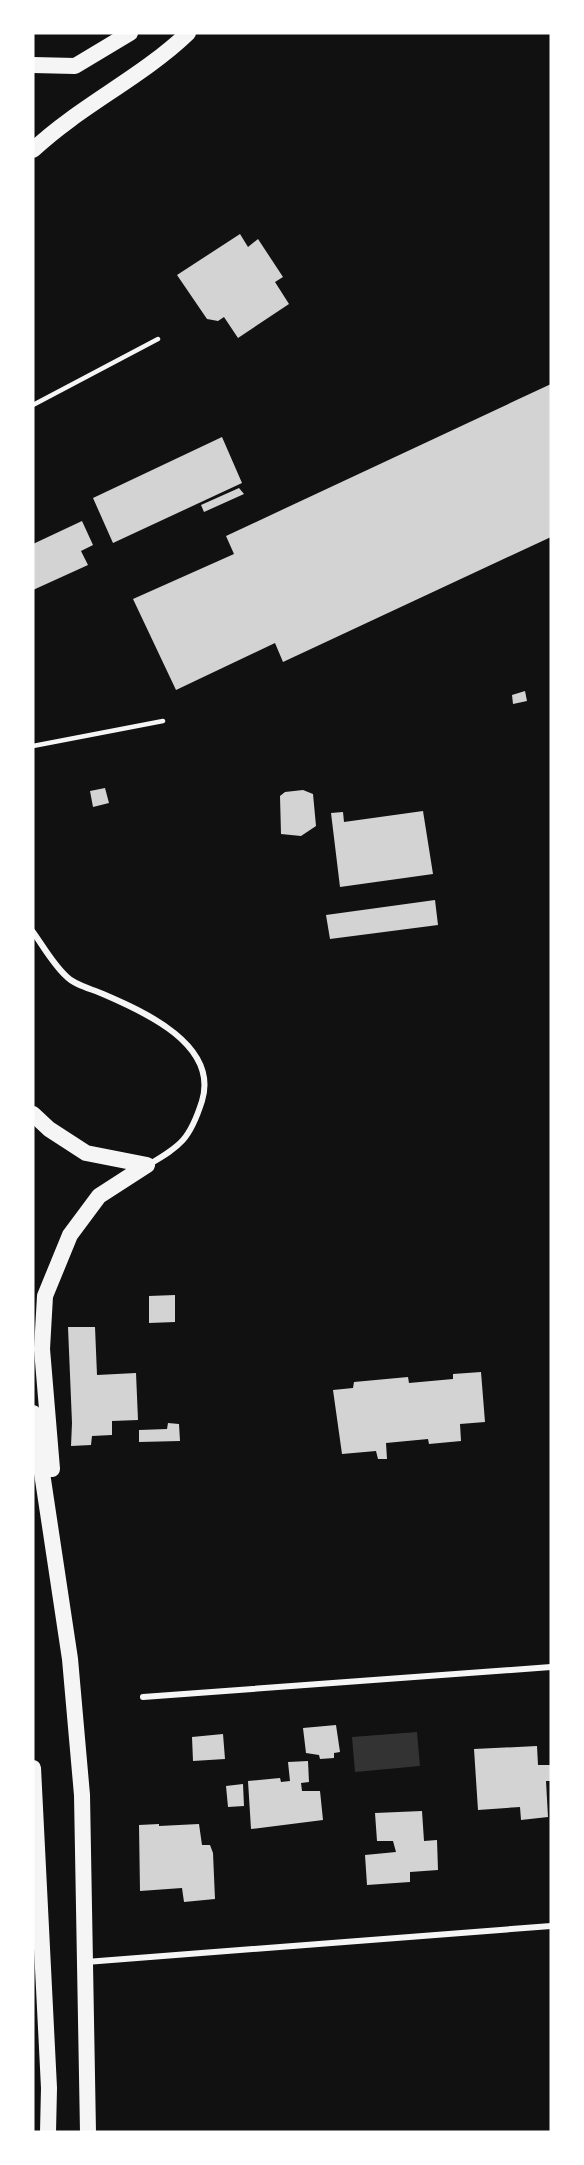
<svg xmlns="http://www.w3.org/2000/svg" width="584" height="2165" viewBox="0 0 584 2165" font-family="'Archivo Narrow',sans-serif">
  <style>
    .water { fill: #333 }
    .building { fill: #d3d3d3 }
    .lines { fill: none; stroke-linecap: round; stroke-linejoin: round }
    .service { stroke: #f5f5f5; stroke-width: 4.5 }
    .minor { stroke: #f5f5f5; stroke-width: 6 }
    .trunk { stroke: #f5f5f5; stroke-width: 16 }
  </style>
  <rect width="100%" height="100%" fill="#111"/>
  <path class="water" d="M417,1732l3,34 -65,6 -3,-35z"/>
  <path class="building" d="M240,234l8,13 10,-8 25,38 -8,5 14,22 -51,34 -14,-21 -6,4 -11,-2 -30,-44z
    M551,384v153l-268,125 -8,-19 -99,47 -43,-91 101,-45 -8,-18z
    M222,437l20,46 -129,60 -20,-45z
    M239,488l5,6 -40,18 -3,-7z
    M82,521l11,24 -12,6 7,14 -55,25v-46z
    M525,691l2,10 -14,3 -1,-9z
    M105,788l4,15 -16,4 -3,-16z
    M303,790l10,4 3,32 -15,10 -20,-2 -1,-38 5,-4z
    M423,811l10,63 -93,13 -9,-74 12,-1 1,10z
    M435,900l3,25 -108,14 -4,-24z
    M175,1295v27l-26,1v-27z
    M68,1327h27l2,48 39,-2 2,47 -26,1v14l-20,1 -1,9 -20,1 1,-23z
    M481,1372l4,50 -25,2 1,17 -32,3 -1,-5 -42,4 1,16h-9l-2,-8 -34,3 -9,-64 20,-2 1,-6 54,-5 1,6 44,-4v-5z
    M168,1423l11,1 1,17 -41,1v-12l28,-1z
    M336,1725l4,27 -6,1v5l-14,1 -1,-4 -13,-2 -3,-25z
    M223,1734l2,25 -32,2 -1,-24z
    M537,1746l1,19h13v16h-5l2,36 -27,3 -1,-13 -42,3 -4,-61z
    M308,1761l1,21 -8,1 1,8h18l3,29 -72,9 -3,-48 32,-3 1,4 9,-1 -2,-19z
    M243,1784l1,22 -16,1 -2,-21z
    M422,1811l2,30 13,-1 1,30 -28,2v10l-43,3 -2,-30 31,-3 -3,-11h-16l-2,-28z
    M159,1824v2l40,-2 3,21h8l3,8 2,46 -31,3 -2,-14 -42,3 -1,-66z"/>
  <g class="lines">
    <path class="service" d="M33,405l125,-66
      M33,746l130,-25"/>
    <path class="minor" d="M33,932c10,14 20,32 33,44 8,9 26,13 37,18 42,18 116,51 99,107 -12,38 -21,45 -54,64
      M143,1697l408,-30
      M86,1962l465,-36"/>
    <path class="trunk" d="M33,65l42,1 55,-33
      M33,150c48,-45 108,-72 155,-117
      M33,1114l16,15 37,24 61,12
      M33,1413l37,246 12,136 6,337
      M52,1469l-10,-120 3,-53 25,-61 29,-39 48,-31
      M33,1768l16,320 -1,44"/>
  </g>
  <rect width="584" height="2165" fill="none" stroke="#ffffff" stroke-width="69"/>
</svg>
